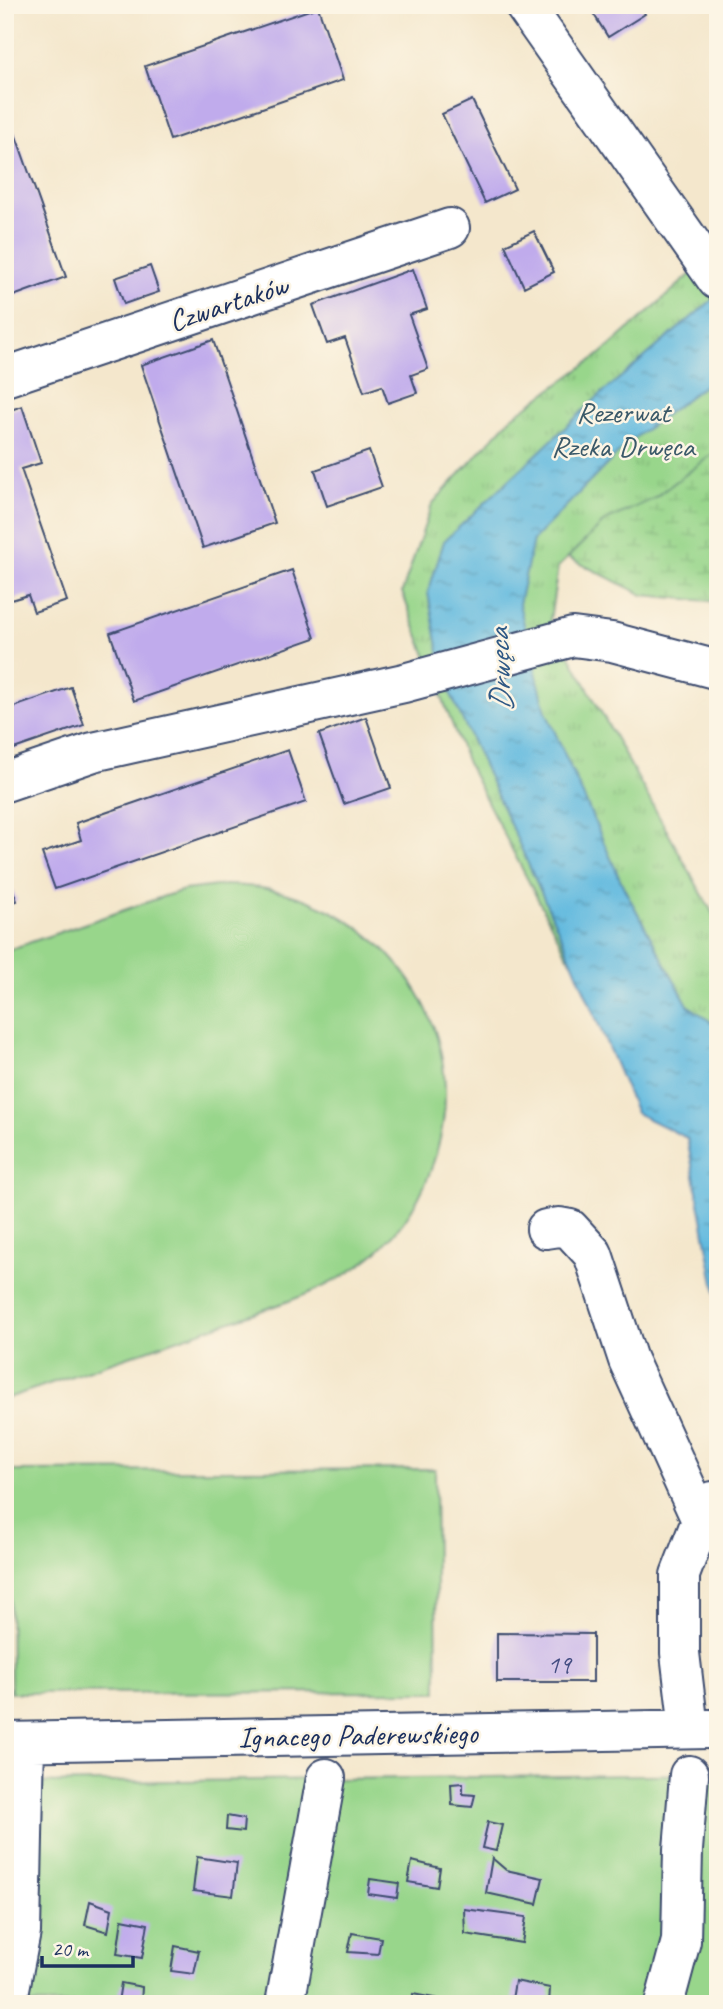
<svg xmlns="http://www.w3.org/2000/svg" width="723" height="2009" viewBox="0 0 723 2009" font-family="Caveat,sans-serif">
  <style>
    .green { fill: #98d68b; stroke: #5a8274; stroke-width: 2 }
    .wetland { fill: url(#wetland-marsh); stroke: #5a8274; stroke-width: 2 }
    .park { fill: url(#park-tufts); stroke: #5a8274; stroke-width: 2 }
    .water { fill: url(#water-ripples); stroke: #3e749e; stroke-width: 2 }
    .building { fill: #c0abec }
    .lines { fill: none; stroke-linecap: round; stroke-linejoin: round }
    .minor-casing { stroke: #3c4b6e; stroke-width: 42 }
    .minor { stroke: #fff; stroke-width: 38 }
    .labels { text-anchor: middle; stroke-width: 5; stroke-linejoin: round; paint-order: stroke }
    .number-label { font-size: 26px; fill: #444e82 }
    .street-label { font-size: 30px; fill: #1b2f5e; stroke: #fcf5e5 }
    .park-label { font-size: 30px; fill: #3a5969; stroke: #fcf5e5 }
    .water-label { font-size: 32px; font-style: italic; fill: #305985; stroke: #fcf5e5 }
  </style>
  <defs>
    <pattern id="wetland-marsh" width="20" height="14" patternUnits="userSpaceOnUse" patternTransform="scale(1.75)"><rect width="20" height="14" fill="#98d68b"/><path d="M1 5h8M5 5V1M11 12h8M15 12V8" fill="none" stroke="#82b87a"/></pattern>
    <pattern id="park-tufts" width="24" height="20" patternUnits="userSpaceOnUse" patternTransform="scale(1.75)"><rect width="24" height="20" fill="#98d68b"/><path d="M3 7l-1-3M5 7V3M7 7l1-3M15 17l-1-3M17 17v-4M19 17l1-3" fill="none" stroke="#82b87a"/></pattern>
    <pattern id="water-ripples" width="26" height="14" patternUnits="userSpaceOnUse" patternTransform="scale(1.75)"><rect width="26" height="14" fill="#62badf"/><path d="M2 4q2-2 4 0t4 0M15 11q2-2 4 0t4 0" fill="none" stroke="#5098b8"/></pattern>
  </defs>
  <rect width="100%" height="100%" fill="#fcf5e5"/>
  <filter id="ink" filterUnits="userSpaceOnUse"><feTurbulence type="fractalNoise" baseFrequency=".0143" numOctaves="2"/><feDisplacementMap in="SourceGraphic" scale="14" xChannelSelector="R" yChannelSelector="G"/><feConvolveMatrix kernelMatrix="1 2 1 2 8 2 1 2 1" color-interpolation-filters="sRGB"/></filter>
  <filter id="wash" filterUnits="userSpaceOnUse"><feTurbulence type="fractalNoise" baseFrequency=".00686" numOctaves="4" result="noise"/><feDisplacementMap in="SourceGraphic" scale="28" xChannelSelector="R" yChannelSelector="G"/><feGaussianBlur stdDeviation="1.57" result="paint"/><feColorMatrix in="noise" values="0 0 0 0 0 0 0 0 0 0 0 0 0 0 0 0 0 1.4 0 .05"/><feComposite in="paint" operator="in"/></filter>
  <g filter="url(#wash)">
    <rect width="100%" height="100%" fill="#f4e7cc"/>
    <path class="green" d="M225,885c142,1 253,127 211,269 -11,39 -33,75 -64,102 -25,21 -53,34 -83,45l-284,98v-448l160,-55 19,-6z
      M435,1469l2,223 -426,1 -2,-222z
      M718,1774v230h-713l27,-221z"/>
    <path class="wetland" d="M718,375v227l-75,-7 -110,-55z"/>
    <path class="park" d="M718,250v200l-65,49 -48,22 -47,46 -8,53 168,303v202l-50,-32 -101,-138 -100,-192 -65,-171 30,-88 80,-87 90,-64z"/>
    <path class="water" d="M718,295v80l-90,68 -95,97 -14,64 27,108 78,176 64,117 30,22v277l-31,-166 -51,-25 -70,-166 -122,-268 -16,-86 16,-52 157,-147z"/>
    <g id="blocks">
      <path class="building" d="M588,5h51l6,9 -37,23z
        M318,7l25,73 -173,60 -25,-74z
        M472,100l43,89 -30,14 -43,-89z
        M5,105l61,172 -61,22z
        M534,231l20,41 -30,15 -19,-42z
        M150,266l9,26 -35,12 -9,-26z
        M413,269l14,40 -18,6 19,54 -17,6 6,18 -29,10 -6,-17 -18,6 -19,-54 -18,6 -14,-39z
        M213,340l62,183 -72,25 -62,-183z
        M22,406l19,57 -20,6 46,132 -33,11 -6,-17 -23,7v-190z
        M369,451l13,36 -55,19 -12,-36z
        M292,570l23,68 -181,63 -24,-68z
        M71,687l13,38 -79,27v-42z
        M366,717l25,71 -47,16 -25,-70z
        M288,750l18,52 -251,87 -13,-36 39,-13 -5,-17z
        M5,869l12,32 -12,4z
        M497,1633l96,1v48h-96z
        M463,1783v11l12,1 -3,12 -20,-2 -1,-21z
        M227,1816l17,3 -1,13 -17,-2z
        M488,1822l14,3 -6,26 -14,-3z
        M197,1857l40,6 -4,33 -40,-5z
        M492,1858l14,12 37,8 -6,26 -51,-11z
        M412,1861l28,7 -3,19 -29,-5z
        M370,1879l29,4 -2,15 -29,-4z
        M90,1901l22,8 -4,23 -23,-7z
        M464,1909l62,8 -4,26 -57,-9z
        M122,1919l26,5 -6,34 -25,-4z
        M352,1933l29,5 -3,16 -30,-2z
        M175,1946l24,5 -5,23 -23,-3z
        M515,1981l35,7 -1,16h-21l-16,-4z
        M121,1983l21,4 -1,17 -23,-2z
        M413,1994l26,5 -1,5h-27z"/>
    </g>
  </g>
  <g filter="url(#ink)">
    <use href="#blocks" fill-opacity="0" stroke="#3c4b6e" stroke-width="2"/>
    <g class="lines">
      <defs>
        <path id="minor" d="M524,5l193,275
          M5,377l445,-149
          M5,782l88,-30 311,-69 169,-46 39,5 106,28
          M546,1229l13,-2 11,2 23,25 35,106 74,162
          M689,1729l-9,-76v-78l17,-44 16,-30
          M5,1742l705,-13
          M7,2004l14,-72 4,-190
          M285,2004l41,-226
          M664,2004l17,-63 2,-91 6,-75"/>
      </defs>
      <use href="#minor" class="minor-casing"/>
      <use href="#minor" class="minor"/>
    </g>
  </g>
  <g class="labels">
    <g class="number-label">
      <text x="559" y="1673">19</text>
    </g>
    <g class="street-label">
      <text transform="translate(228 303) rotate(-18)" y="10">Czwartaków</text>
      <text transform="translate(358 1735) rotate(-1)" y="10">Ignacego Paderewskiego</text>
    </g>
    <g class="park-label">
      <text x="623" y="422">Rezerwat<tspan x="623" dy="34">Rzeka Drwęca</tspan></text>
    </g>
    <g class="water-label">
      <text transform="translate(499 670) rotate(-92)" y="11">Drwęca</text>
    </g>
  </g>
  <rect width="723" height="2009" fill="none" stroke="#fcf5e5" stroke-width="28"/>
  <path d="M42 1956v10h91v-10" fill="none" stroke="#1b2f5e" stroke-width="3.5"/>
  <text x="52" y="1956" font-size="21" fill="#1b2f5e" stroke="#fcf5e5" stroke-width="5" paint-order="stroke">20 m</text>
</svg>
